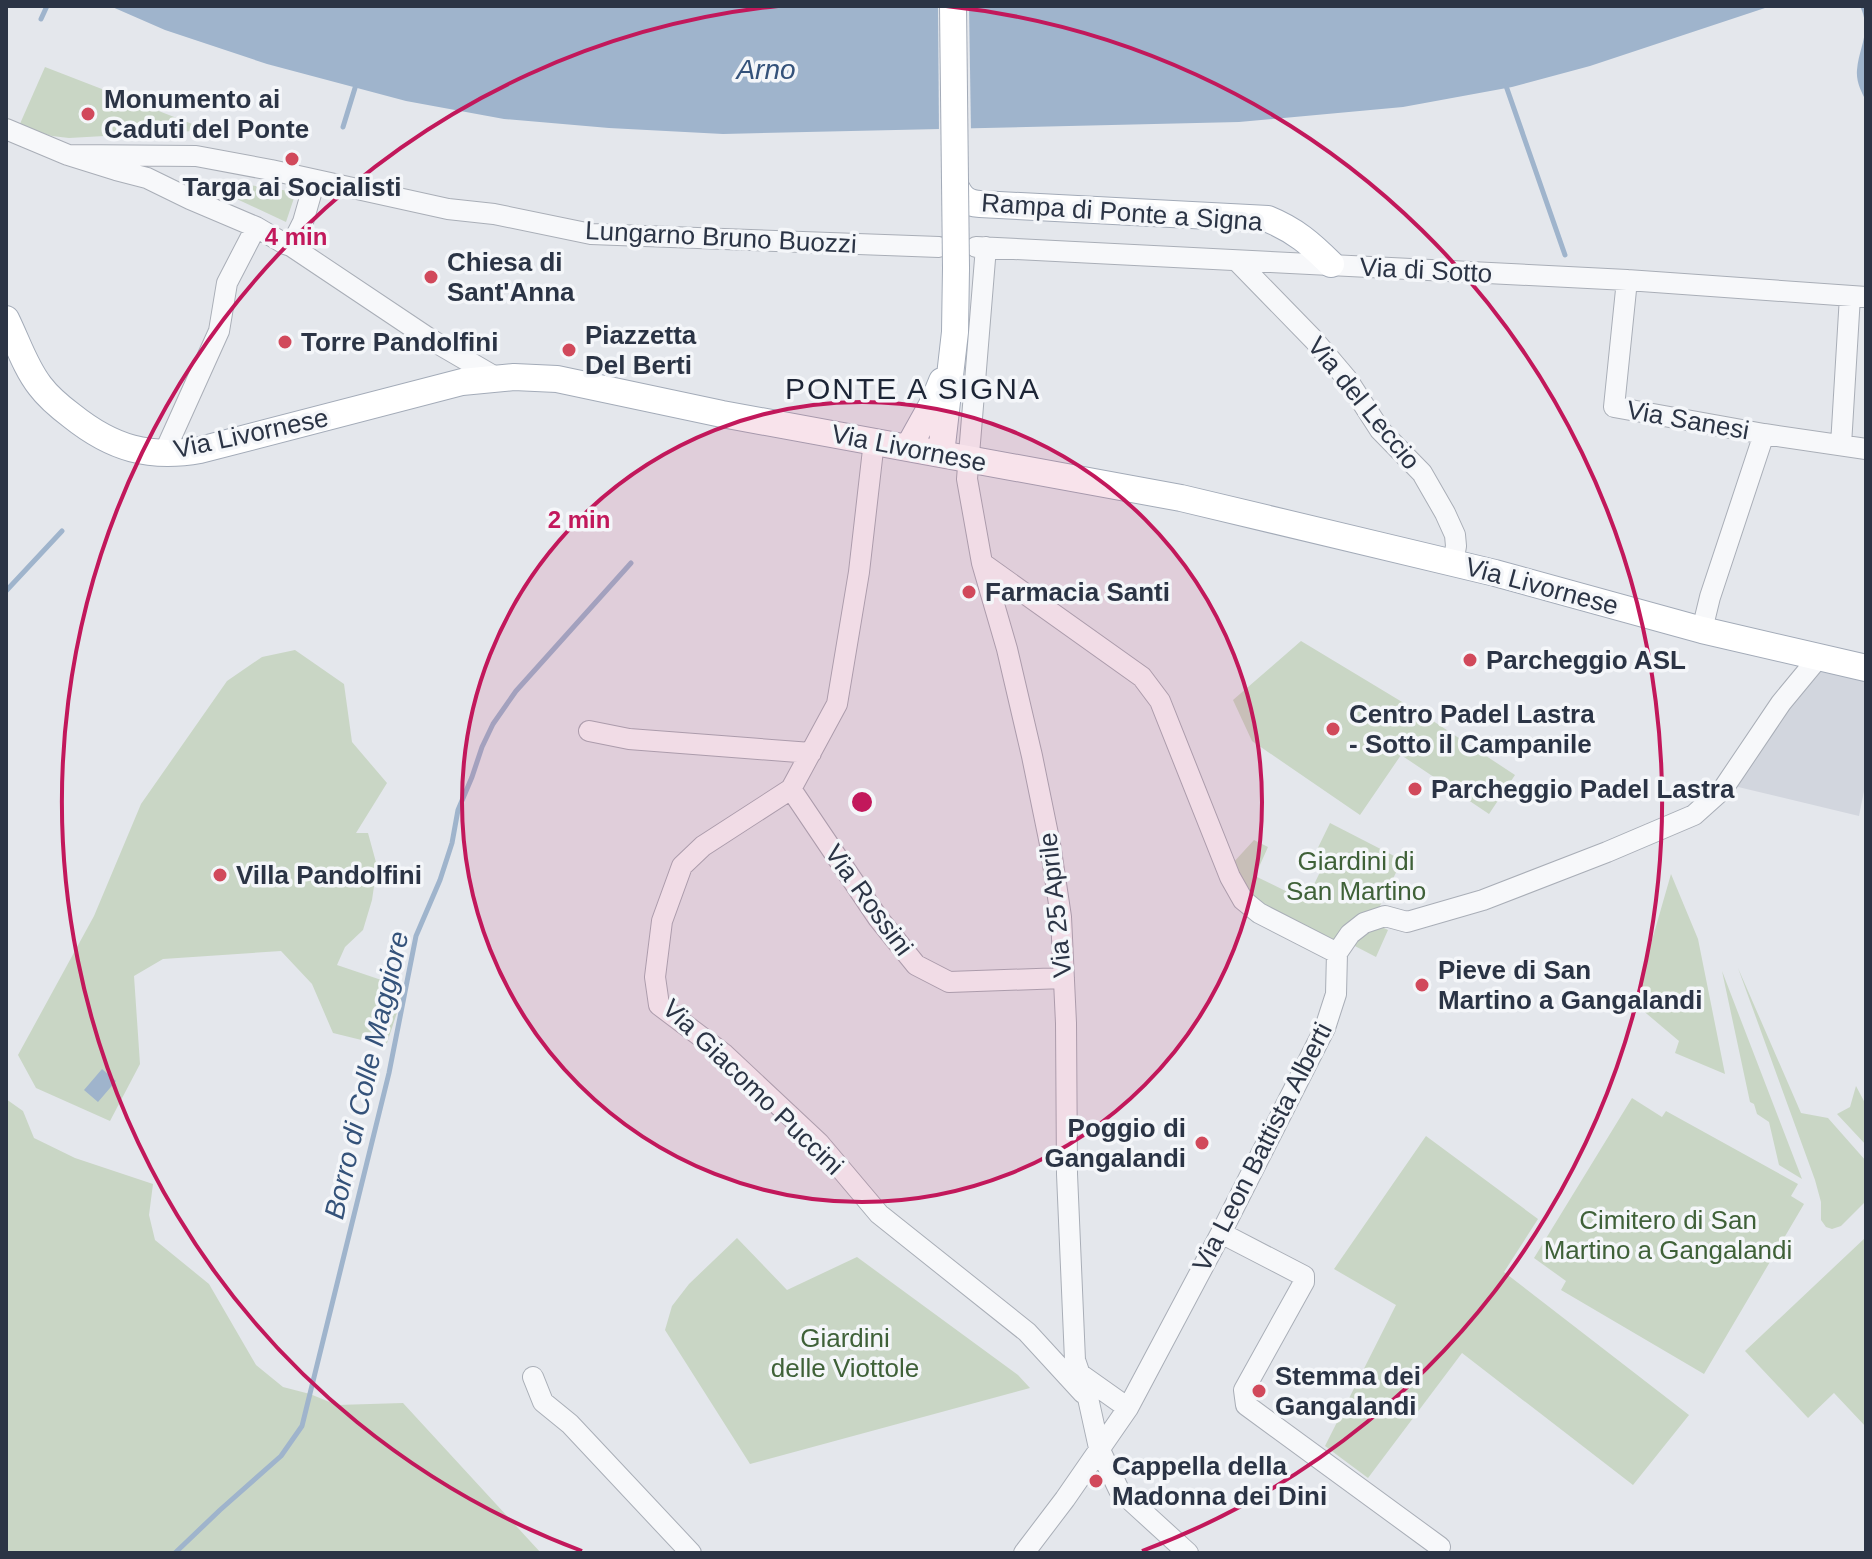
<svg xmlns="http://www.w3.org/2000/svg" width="1872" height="1559" viewBox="0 0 1872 1559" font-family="Helvetica,sans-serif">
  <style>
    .built { fill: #d2d6de }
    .green { fill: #c9d6c5 }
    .water { fill: #9fb4cc }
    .pier { fill: #e4e7ec }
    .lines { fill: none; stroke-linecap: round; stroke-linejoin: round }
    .stream { stroke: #9fb4cc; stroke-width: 5 }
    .minor-casing { stroke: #a9aeb7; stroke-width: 22 }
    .major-casing { stroke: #a3abb8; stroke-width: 28 }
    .minor { stroke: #f7f8fa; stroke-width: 20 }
    .major { stroke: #fff; stroke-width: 26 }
    .major-bridge-casing { stroke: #a3abb8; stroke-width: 28; stroke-linecap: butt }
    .major-bridge { stroke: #fff; stroke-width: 26 }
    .ring { fill: none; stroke: #c2185b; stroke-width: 4 }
    .poi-dot { fill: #d1495b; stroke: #f4f6f9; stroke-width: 3 }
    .labels { text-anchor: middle; stroke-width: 7; stroke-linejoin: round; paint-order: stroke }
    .poi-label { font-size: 26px; font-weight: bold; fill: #2b3445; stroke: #f4f6f9; text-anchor: start }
    .street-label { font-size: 26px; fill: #2b3445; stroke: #f4f6f9 }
    .park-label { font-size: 26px; fill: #3f6138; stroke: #f4f6f9 }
    .water-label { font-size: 28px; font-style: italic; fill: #34527a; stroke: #f4f6f9 }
    .quarter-label { font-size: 30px; letter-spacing: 2px; fill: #1d2536; stroke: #f4f6f9 }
    .centre { fill: #c2185b; stroke: #f4f6f9; stroke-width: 4 }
    .ring-label { font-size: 24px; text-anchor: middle; font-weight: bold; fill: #c2185b; stroke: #f4f6f9; stroke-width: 7; stroke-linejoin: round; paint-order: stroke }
  </style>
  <rect width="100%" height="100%" fill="#e4e7ec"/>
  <path class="built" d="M1823,670l43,10v101l-7,35 -125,-30 59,-93z"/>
  <path class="green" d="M45,67l155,60 -7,4 -124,7 -17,-2 -33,-10z
    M222,181l74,11 -10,30 -60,-28 -6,-5z
    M1301,641l126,76 88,58 -26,39 -88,-59 -41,60 -108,-74 -19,-41z
    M295,650l49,34 8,58 35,41 -31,50h12l9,33 -5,34 -9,30 -18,17 -8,18 68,23 -19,58 -53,-13 -21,-49 -31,-33 -118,8 -29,17 6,88 -30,57 -74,-33 -18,-33 76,-139 47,-112 86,-123 35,-24z
    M1330,823l72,37 -24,50 -26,9 -20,23 -86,-47 -14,-31 22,-24 14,7 -13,29 51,25 15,-31 -11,-6z
    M1671,874l27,65 27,135 -50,-21 4,-12 -45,-38z
    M1378,925l10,5 -12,27 -25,-13z
    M1738,968l63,145 27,5 38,43v40l-25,25 -9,3 -6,-2 -5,-7v-18l-6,-22z
    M1722,971l80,208 -23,-14 -10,-43 -12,-8 -3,-10 -4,-2z
    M1856,1086l10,19v40l-29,-31 13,-7z
    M1632,1098l30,19 4,-6 132,73 -7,12 13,8 -100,170 -143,-84 5,-9 -32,-23z
    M6,1099l17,12 11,27 41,20 78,26 -4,31 6,25 54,44 47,81 27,22 27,7 27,11 66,-2 138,150h-535z
    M1426,1136l112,83 -34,53 185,143 -56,70 -171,-132 -94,125 -43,-32 71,-141 -62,-36z
    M1866,1237v190l-32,-34 -26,25 -63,-67z
    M737,1238l50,52 70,-33 161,118 12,13 -280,76 -85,-134 7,-24 17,-22z"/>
  <path class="water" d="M110,6h1661l-181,60 -78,21 -109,20 -164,15 -516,12 -114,-6 -105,-9 -98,-18 -139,-37 -102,-34z
    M1860,6h6v95c-5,-10 -10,-19 -9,-31 2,-24 15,-38 3,-64z
    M102,1069l14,12 -18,21 -14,-12z"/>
  <path class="pier" d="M938,6h31l2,126 -32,1z"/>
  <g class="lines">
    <path class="stream" d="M41,19l6,-13
      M1505,83l60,172
      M343,127l12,-39
      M6,591l56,-60
      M175,1553l45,-43 61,-54 21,-30 87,-353 27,-137 24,-56 12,-37 6,-33 14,-33 10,-30 11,-23 23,-33 115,-128"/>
    <defs>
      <path id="minor" d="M6,129l62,26 48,15 31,8 43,21 66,28 29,17 6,2 139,93 67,39
        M68,155l128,1 75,14 177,39 46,5 97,20 348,13
        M291,246l12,-24 12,-42
        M976,247l651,33 239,17
        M986,247l-19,232 15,84 25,86 25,107 18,88 11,73 5,106 1,151 8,186 13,38 11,50 20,42 69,63
        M1238,262l76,78 33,39 33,51 42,43 23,40 10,22 1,11 -3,17
        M1627,280l-13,127 150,27 102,15
        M874,441l-15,131 -22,132 -46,85 -88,57 -21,20 -20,55 -7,56 4,28 65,49 95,89 60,71 148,118 56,61
        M1841,445l9,-149
        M164,453l55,-122 8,-48 29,-56
        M982,563l160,114 18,24 70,176 13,23 16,13 78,40
        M1702,630l8,-33 54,-163
        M589,731l40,8 182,14
        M791,789l87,129 38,47 33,17 115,-4
        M1337,953l13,-19 14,-11 21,-7 22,6 76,-22 124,-48 87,-37 29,-26 58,-86 38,-46
        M1221,1233l83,43v6l-60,108 2,15 194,142 -3,6
        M1080,1374l48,34
        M533,1377l10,25 27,22 121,129
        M1024,1553l41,-54 63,-91 93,-175 104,-205 11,-34 1,-41"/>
      <path id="major" d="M955,185c6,13 11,18 25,19l288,15c27,11 43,25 63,45
        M6,319c11,22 19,48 34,67 9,12 20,21 32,30 40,32 77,43 128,34l262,-68 52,-5 43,2 165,35 459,84 314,75 207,57 164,38
        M908,448l25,-45 9,-22
        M941,454l14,-122 1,-64"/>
    </defs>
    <use href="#minor" class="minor-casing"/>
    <use href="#major" class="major-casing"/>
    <use href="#minor" class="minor"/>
    <use href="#major" class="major"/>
    <defs>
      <path id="major-bridge" d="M953,6l3,262"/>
    </defs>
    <use href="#major-bridge" class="major-bridge-casing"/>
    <use href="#major-bridge" class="major-bridge"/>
  </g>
  <circle cx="862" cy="802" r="400" fill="#c2185b" fill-opacity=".12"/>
  <g class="ring">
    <circle cx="862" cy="802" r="400"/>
    <path d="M582 1551A800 800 0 0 1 778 6M946 6A800 800 0 0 1 1142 1551"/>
  </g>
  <g class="poi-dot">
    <circle cx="88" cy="114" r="8"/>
    <circle cx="292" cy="159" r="8"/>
    <circle cx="431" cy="277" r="8"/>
    <circle cx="285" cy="342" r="8"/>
    <circle cx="569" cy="350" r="8"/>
    <circle cx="969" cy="592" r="8"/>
    <circle cx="1470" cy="660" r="8"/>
    <circle cx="1333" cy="729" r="8"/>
    <circle cx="1415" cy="789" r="8"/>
    <circle cx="220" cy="875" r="8"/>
    <circle cx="1422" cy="985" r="8"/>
    <circle cx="1202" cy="1143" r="8"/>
    <circle cx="1259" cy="1391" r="8"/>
    <circle cx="1096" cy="1481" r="8"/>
  </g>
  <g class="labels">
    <g class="poi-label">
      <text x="104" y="108">Monumento ai<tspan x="104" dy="30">Caduti del Ponte</tspan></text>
      <text x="292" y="196" text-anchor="middle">Targa ai Socialisti</text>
      <text x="447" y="271">Chiesa di<tspan x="447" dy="30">Sant'Anna</tspan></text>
      <text x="585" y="344">Piazzetta<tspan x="585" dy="30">Del Berti</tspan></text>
      <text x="301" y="351">Torre Pandolfini</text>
      <text x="985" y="601">Farmacia Santi</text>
      <text x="1486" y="669">Parcheggio ASL</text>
      <text x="1349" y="723">Centro Padel Lastra<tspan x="1349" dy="30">- Sotto il Campanile</tspan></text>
      <text x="1431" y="798">Parcheggio Padel Lastra</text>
      <text x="236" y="884">Villa Pandolfini</text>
      <text x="1438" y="979">Pieve di San<tspan x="1438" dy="30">Martino a Gangalandi</tspan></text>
      <text x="1186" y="1137" text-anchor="end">Poggio di<tspan x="1186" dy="30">Gangalandi</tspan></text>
      <text x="1275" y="1385">Stemma dei<tspan x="1275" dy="30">Gangalandi</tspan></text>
      <text x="1112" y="1475">Cappella della<tspan x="1112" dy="30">Madonna dei Dini</tspan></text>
    </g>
    <g class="street-label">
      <text transform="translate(1122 212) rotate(4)" y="9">Rampa di Ponte a Signa</text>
      <text transform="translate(721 237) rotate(3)" y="9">Lungarno Bruno Buozzi</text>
      <text transform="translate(1426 270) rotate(3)" y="9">Via di Sotto</text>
      <text transform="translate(1364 403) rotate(51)" y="9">Via del Leccio</text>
      <text transform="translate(1688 420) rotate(10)" y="9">Via Sanesi</text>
      <text transform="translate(251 433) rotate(-12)" y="9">Via Livornese</text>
      <text transform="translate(909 448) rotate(11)" y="9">Via Livornese</text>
      <text transform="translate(1542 586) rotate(15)" y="9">Via Livornese</text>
      <text transform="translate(869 900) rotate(54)" y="9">Via Rossini</text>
      <text transform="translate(1055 905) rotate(-96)" y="9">Via 25 Aprile</text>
      <text transform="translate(753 1087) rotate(44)" y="9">Via Giacomo Puccini</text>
      <text transform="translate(1262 1147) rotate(-63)" y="9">Via Leon Battista Alberti</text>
    </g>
    <g class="park-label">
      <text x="1356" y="870">Giardini di<tspan x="1356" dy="30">San Martino</tspan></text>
      <text x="1668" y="1229">Cimitero di San<tspan x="1668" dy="30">Martino a Gangalandi</tspan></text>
      <text x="845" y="1347">Giardini<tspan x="845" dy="30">delle Viottole</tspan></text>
    </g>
    <g class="water-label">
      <text x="766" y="79">Arno</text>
      <text transform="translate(366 1075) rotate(-77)" y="10">Borro di Colle Maggiore</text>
    </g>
    <g class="quarter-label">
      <text x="913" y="399">PONTE A SIGNA</text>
    </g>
  </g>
  <circle cx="862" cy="802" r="12" class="centre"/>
  <g class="ring-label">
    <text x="296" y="245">4 min</text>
    <text x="579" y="528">2 min</text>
  </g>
  <rect width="1872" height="1559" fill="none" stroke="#2b3445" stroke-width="16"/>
</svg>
